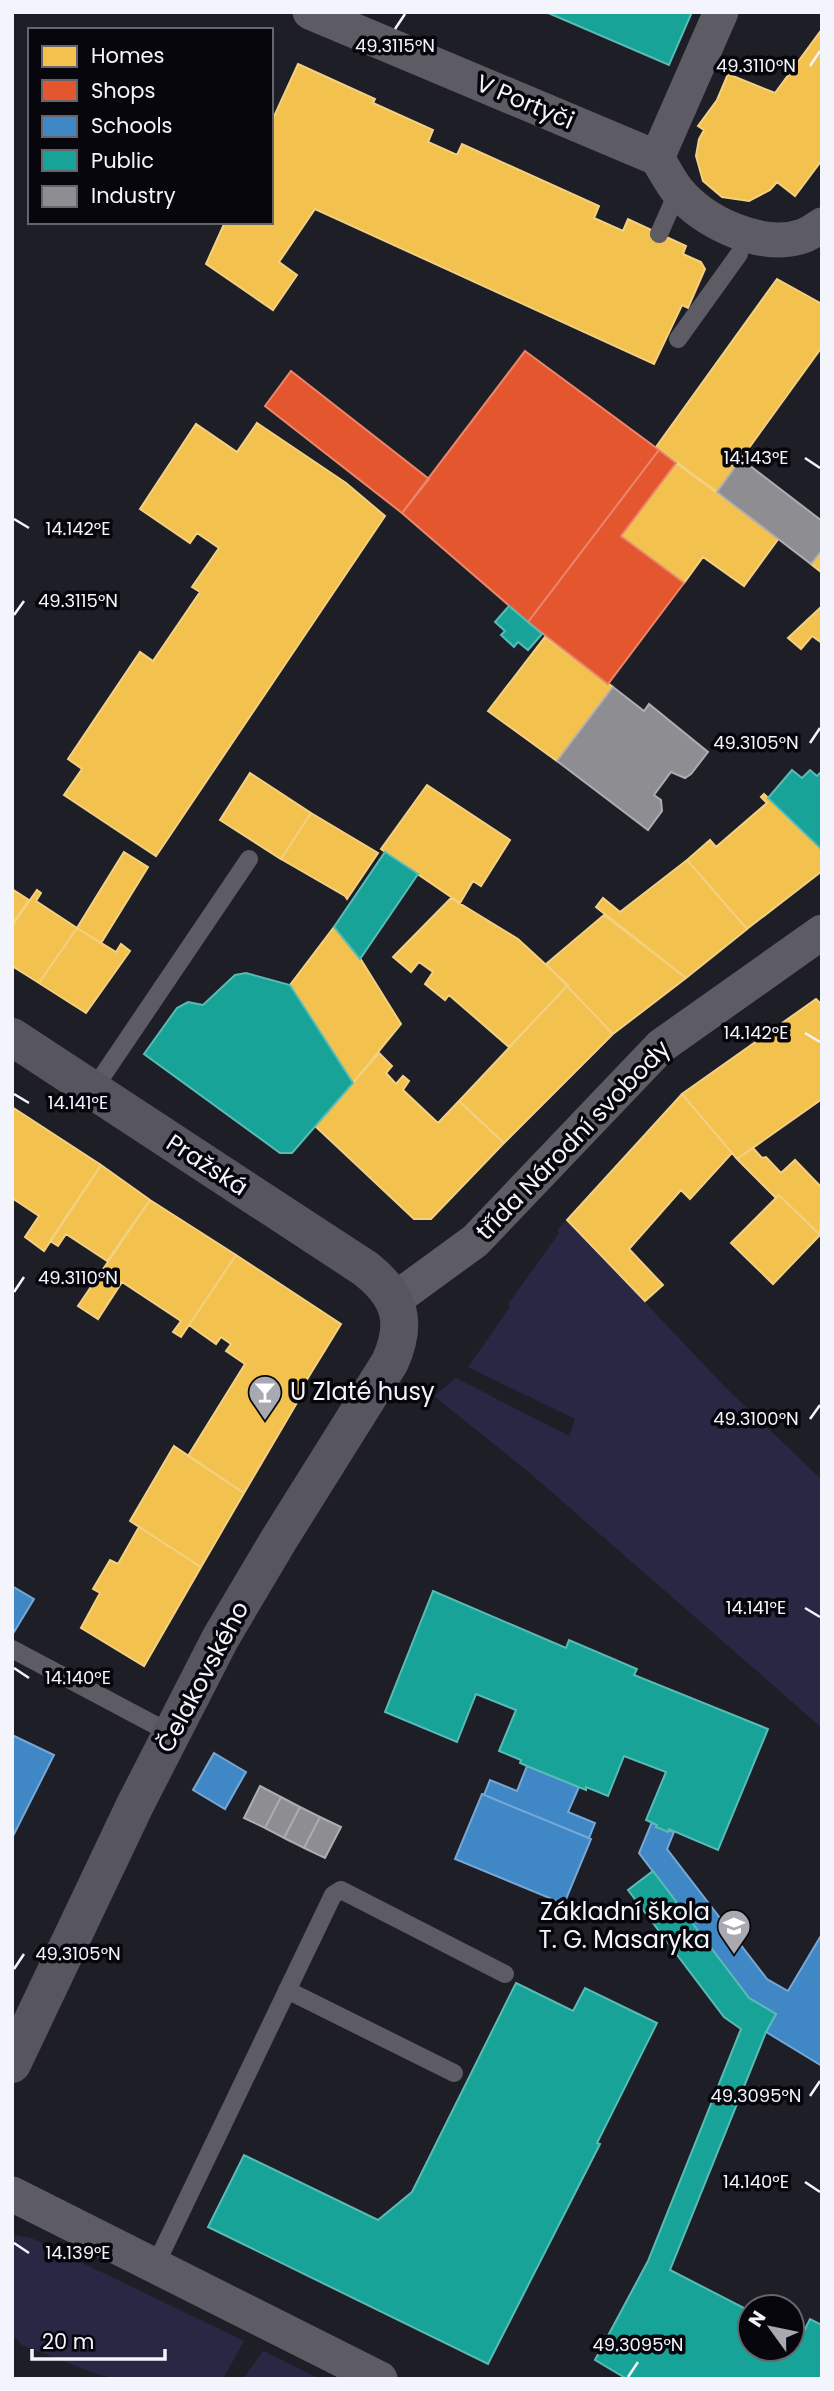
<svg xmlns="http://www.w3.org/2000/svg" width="834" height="2391" viewBox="0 0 834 2391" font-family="Poppins,sans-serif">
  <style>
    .green { fill: #2a2745 }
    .homes { fill: #f2c14e; stroke: #f3d082; stroke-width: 2 }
    .shops { fill: #e4572e; stroke: #e9866c; stroke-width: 2 }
    .schools { fill: #3f88c5; stroke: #75a8d6; stroke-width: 2 }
    .public { fill: #17a398; stroke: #59bbb6; stroke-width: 2 }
    .industry { fill: #8d8d92; stroke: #acacb2; stroke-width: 2 }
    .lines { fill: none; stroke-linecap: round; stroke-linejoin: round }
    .lane { stroke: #5d5c65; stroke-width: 18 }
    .street { stroke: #5d5c65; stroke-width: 35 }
    .secondary { stroke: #565560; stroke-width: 38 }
    .ticks { fill: none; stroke: #f4f4fd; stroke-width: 2.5 }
    .labels { text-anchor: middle; stroke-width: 7; stroke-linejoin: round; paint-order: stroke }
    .street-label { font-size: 24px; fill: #f4f4fd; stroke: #06060c }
    .poi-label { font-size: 24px; fill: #f4f4fd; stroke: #06060c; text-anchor: start }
    .ticks-label { font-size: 18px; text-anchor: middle; fill: #f4f4fd; stroke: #06060c; stroke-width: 7; stroke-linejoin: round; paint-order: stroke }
  </style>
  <rect width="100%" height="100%" fill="#1e1e26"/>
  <path class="green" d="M567,1220l159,168 96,92v248l-291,-254 -97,-78 22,-18 113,58 6,-17 -107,-52 42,-60 -2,-3 51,-71 -2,-3z
    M12,2222l2,13 17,3 213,103 -21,38h-104l-20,-4 -77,-30 -10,-11z
    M263,2351l57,28h-77z"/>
  <path class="homes" d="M822,29v131l-27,36 -18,-14 -7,8 -21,11 -27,-4 -19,-16 -7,-25 3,-17 5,-9 -6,-4 19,-26 11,-26 47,19z
    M298,64l77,35 -2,4 60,27 -5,12 29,13 5,-11 137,62 -5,12 29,13 5,-12 58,27 -3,8 18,8 4,7 -17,39 -6,-3 -28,59 -339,-155 -36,53 18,13 -24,35 -67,-46 19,-42h46v-99z
    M777,279l45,25v43l-105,145 -61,-45z
    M257,423l89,60 39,33 -229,340 -92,-61 18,-26 -14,-10 72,-107 13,9 47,-69 -8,-5 27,-39 -22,-15 -7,10 -50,-34 56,-85 41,28z
    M676,463l103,75 -35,48 -41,-29 -19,26 -63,-47z
    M822,550v23l-11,-9z
    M822,606v37l-10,-7 -11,13 -13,-11z
    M545,637l68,50 -56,74 -69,-50z
    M250,773l61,40 -30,46 -61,-39z
    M427,785l83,55 -29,46 -8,-5 -13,22 -79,-54z
    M764,794l58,56v21l-75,58 -60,-69 23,-20 6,7 51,-44 -6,-6z
    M311,813l67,40 -31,46 -2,-3 -64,-37z
    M124,852l24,15 -47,76 -24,-15z
    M687,860l60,69 -61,49 -90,-71 7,-9 17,14z
    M12,889l17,11 -17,25z
    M37,890l4,3 -5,8 41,27 -38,55 -27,-17v-40z
    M451,898l67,41 50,46 -59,62 -60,-52 -4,5 -20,-16 8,-12 -14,-10 -8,10 -18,-15z
    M604,915l82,63 -73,56 -67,-70z
    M334,927l21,23 46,74 -48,59 -63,-98z
    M77,928l39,24 5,-8 9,7 -44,62 -47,-30z
    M567,986l46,48 -109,109 -45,-42z
    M816,999l6,6v94l-85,60 -55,-65z
    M379,1053l13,13 -6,7 10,11 7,-8 6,5 -6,9 35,33 21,-22 45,42 -73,76h-17l-99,-93z
    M682,1094l50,59 -42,46 -9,-9 -52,59 34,36 -18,16 -78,-81z
    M12,1107l89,58 -57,86 -19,-14 14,-21 -27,-18z
    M753,1148l9,10 4,-1 15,16 14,-13 27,28 -2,47 -41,-40 -4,2 -38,-38z
    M101,1165l49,35 -43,61 -41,-27 -8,12 -8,-5z
    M779,1195l41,40 -47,49 -42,-41z
    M150,1200l86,55 -55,82 -8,-5 8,-11 -59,-39 -24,37 -20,-13z
    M236,1255l105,69 -38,62 2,3 -61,104 -56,-37 57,-92 -19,-13 5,-7 -10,-7 -5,7 -27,-19z
    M174,1446l70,47 -43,74 -71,-46z
    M139,1527l62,40 -57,99 -63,-38 19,-35 -7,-4 17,-29 8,4z"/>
  <path class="shops" d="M525,351l134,99 -131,172 -126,-109z
    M291,371l138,108 -27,34 -137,-107z
    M659,450l17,13 -55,73 63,47 -76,101 -80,-62z"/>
  <path class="schools" d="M12,1586l22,13 -20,33 -2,-1z
    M12,1735l42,20 -42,83z
    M214,1753l32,19 -21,37 -32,-19z
    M527,1766l52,21 -11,25 27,11 -6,15 -105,-43 6,-15 27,11z
    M482,1794l109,45 -27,65 -109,-45z
    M652,1822l5,3 -1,2 18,5 -7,17 100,130 21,12 34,-57v132l-56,-34 10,-18 -27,-16 -110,-145z"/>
  <path class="public" d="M546,12h146l-23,53z
    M509,606l33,28 -14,16 -10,-8 -4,5 -13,-12 4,-4 -10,-9z
    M792,770l10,8 8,-8 7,6 5,-5v79l-54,-52z
    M385,852l33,22 -58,85 -26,-32z
    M246,973l44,12 63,98 -61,70h-12l-136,-99 33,-46 11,-6 15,3 32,-30z
    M433,1591l133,57 3,-8 68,29 -3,6 134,54 -50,121 -49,-21 -1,3 -12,-5 1,-2 -11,-5 20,-48 -42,-16 -16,40 -22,-9v3l-59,-24 -7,-3 1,-3 -22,-9 17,-41 -40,-16 -19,48 -72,-30z
    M653,1871l96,127 27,16 -10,18 -96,238 80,41v38h42v-17l9,5 9,-18 12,6v54h-195l-32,-19 53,-99 93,-232 -17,-12 -96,-127z
    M516,1983l57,28 12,-23 72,35 -60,120 3,1 -112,220 -280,-137 36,-72 134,65 34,-28z"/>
  <path class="industry" d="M741,459l81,62v29l-11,14 -94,-72z
    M613,687l31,24 5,-7 59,48 -17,22 -6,4 -14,-6 -17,23 7,5 1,11 -14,19 -91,-69z
    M260,1786l21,11 -16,31 -21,-10z
    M281,1797l19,10 -16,31 -19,-10z
    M300,1807l20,10 -16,31 -20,-10z
    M320,1817l21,10 -16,31 -21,-10z"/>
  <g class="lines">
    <path class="lane" d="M659,234l19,-43
      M678,339l61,-85
      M93,1090l156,-231
      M12,1649l160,85
      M287,1990l167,83
      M155,2266l178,-371 8,-5 164,84"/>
    <path class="street" d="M310,12l347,146c7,11 13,23 20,32 27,33 85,60 126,46 6,-2 13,-7 19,-11
      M657,158l64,-146
      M394,1300l81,-59 186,-195 161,-114
      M12,2194l368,185"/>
    <path class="secondary" d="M12,1037l354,232c34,27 42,53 24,93l-112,179 -58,98 -85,166 -123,259"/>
  </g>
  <path class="ticks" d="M395,29l10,-15M810,66l10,-15M805,458l15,10M14,519l15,9M14,615l10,-14M810,743l10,-15M805,1033l15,9M14,1094l15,9M14,1292l10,-15M810,1419l10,-14M805,1608l15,9M14,1668l15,10M14,1969l10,-15M810,2096l10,-15M805,2182l15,10M14,2243l15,10M628,2377l10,-15"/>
  <defs>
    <symbol id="bar-pin" viewBox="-11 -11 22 30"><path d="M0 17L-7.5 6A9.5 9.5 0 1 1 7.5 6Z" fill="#a9a9b2" stroke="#06060c"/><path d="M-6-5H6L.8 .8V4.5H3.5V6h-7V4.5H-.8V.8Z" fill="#fff"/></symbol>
    <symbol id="school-pin" viewBox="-11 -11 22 30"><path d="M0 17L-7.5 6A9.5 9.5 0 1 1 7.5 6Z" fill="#a9a9b2" stroke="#06060c"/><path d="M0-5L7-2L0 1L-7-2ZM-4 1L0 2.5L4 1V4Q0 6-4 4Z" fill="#fff"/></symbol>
  </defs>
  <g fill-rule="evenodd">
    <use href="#bar-pin" x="246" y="1373" width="38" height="52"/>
    <use href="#school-pin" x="715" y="1907" width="38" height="52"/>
  </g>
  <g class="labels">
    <g class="street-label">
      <text transform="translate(525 102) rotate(23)" y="8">V Portyči</text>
      <text transform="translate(573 1140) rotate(-46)" y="8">třída Národní svobody</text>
      <text transform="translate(207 1165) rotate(33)" y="8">Pražská</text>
      <text transform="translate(203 1677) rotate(-62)" y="8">Čelakovského</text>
    </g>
    <g class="poi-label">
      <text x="290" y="1400">U Zlaté husy</text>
      <text x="710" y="1920" text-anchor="end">Základní škola<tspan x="710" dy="28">T. G. Masaryka</tspan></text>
    </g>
  </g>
  <g class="ticks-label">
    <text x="395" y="52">49.3115°N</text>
    <text x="756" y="72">49.3110°N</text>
    <text x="756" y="464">14.143°E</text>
    <text x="78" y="535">14.142°E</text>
    <text x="78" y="607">49.3115°N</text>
    <text x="756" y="749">49.3105°N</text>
    <text x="756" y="1039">14.142°E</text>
    <text x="78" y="1109">14.141°E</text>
    <text x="78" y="1284">49.3110°N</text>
    <text x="756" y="1425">49.3100°N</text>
    <text x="756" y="1614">14.141°E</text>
    <text x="78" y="1684">14.140°E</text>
    <text x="78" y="1960">49.3105°N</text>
    <text x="756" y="2102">49.3095°N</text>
    <text x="756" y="2188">14.140°E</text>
    <text x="78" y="2259">14.139°E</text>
    <text x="638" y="2351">49.3095°N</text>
  </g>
  <rect width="834" height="2391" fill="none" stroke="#f4f4fd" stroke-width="28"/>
  <rect x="28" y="28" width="245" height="196" fill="#06060c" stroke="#65656c" stroke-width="2"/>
  <rect x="42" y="46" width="35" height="21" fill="#f2c14e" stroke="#65656c" stroke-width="2"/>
  <text x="91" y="63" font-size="21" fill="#f4f4fd">Homes</text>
  <rect x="42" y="80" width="35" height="21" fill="#e4572e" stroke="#65656c" stroke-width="2"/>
  <text x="91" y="98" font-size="21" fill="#f4f4fd">Shops</text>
  <rect x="42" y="116" width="35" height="21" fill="#3f88c5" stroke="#65656c" stroke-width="2"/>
  <text x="91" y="133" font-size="21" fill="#f4f4fd">Schools</text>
  <rect x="42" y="150" width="35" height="21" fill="#17a398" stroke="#65656c" stroke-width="2"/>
  <text x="91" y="168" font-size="21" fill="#f4f4fd">Public</text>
  <rect x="42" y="186" width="35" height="21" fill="#8d8d92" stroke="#65656c" stroke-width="2"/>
  <text x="91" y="203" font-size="21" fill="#f4f4fd">Industry</text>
  <g transform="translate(771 2328) rotate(303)"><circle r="33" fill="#06060c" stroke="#65656c" stroke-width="2"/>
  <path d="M0-5L12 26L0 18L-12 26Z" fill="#a9a9b2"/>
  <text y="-10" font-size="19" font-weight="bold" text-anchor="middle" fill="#f4f4fd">N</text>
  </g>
  <path d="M32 2349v10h133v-10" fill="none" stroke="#f4f4fd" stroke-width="3.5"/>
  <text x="42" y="2349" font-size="21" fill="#f4f4fd" stroke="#06060c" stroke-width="5" paint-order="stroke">20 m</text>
</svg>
